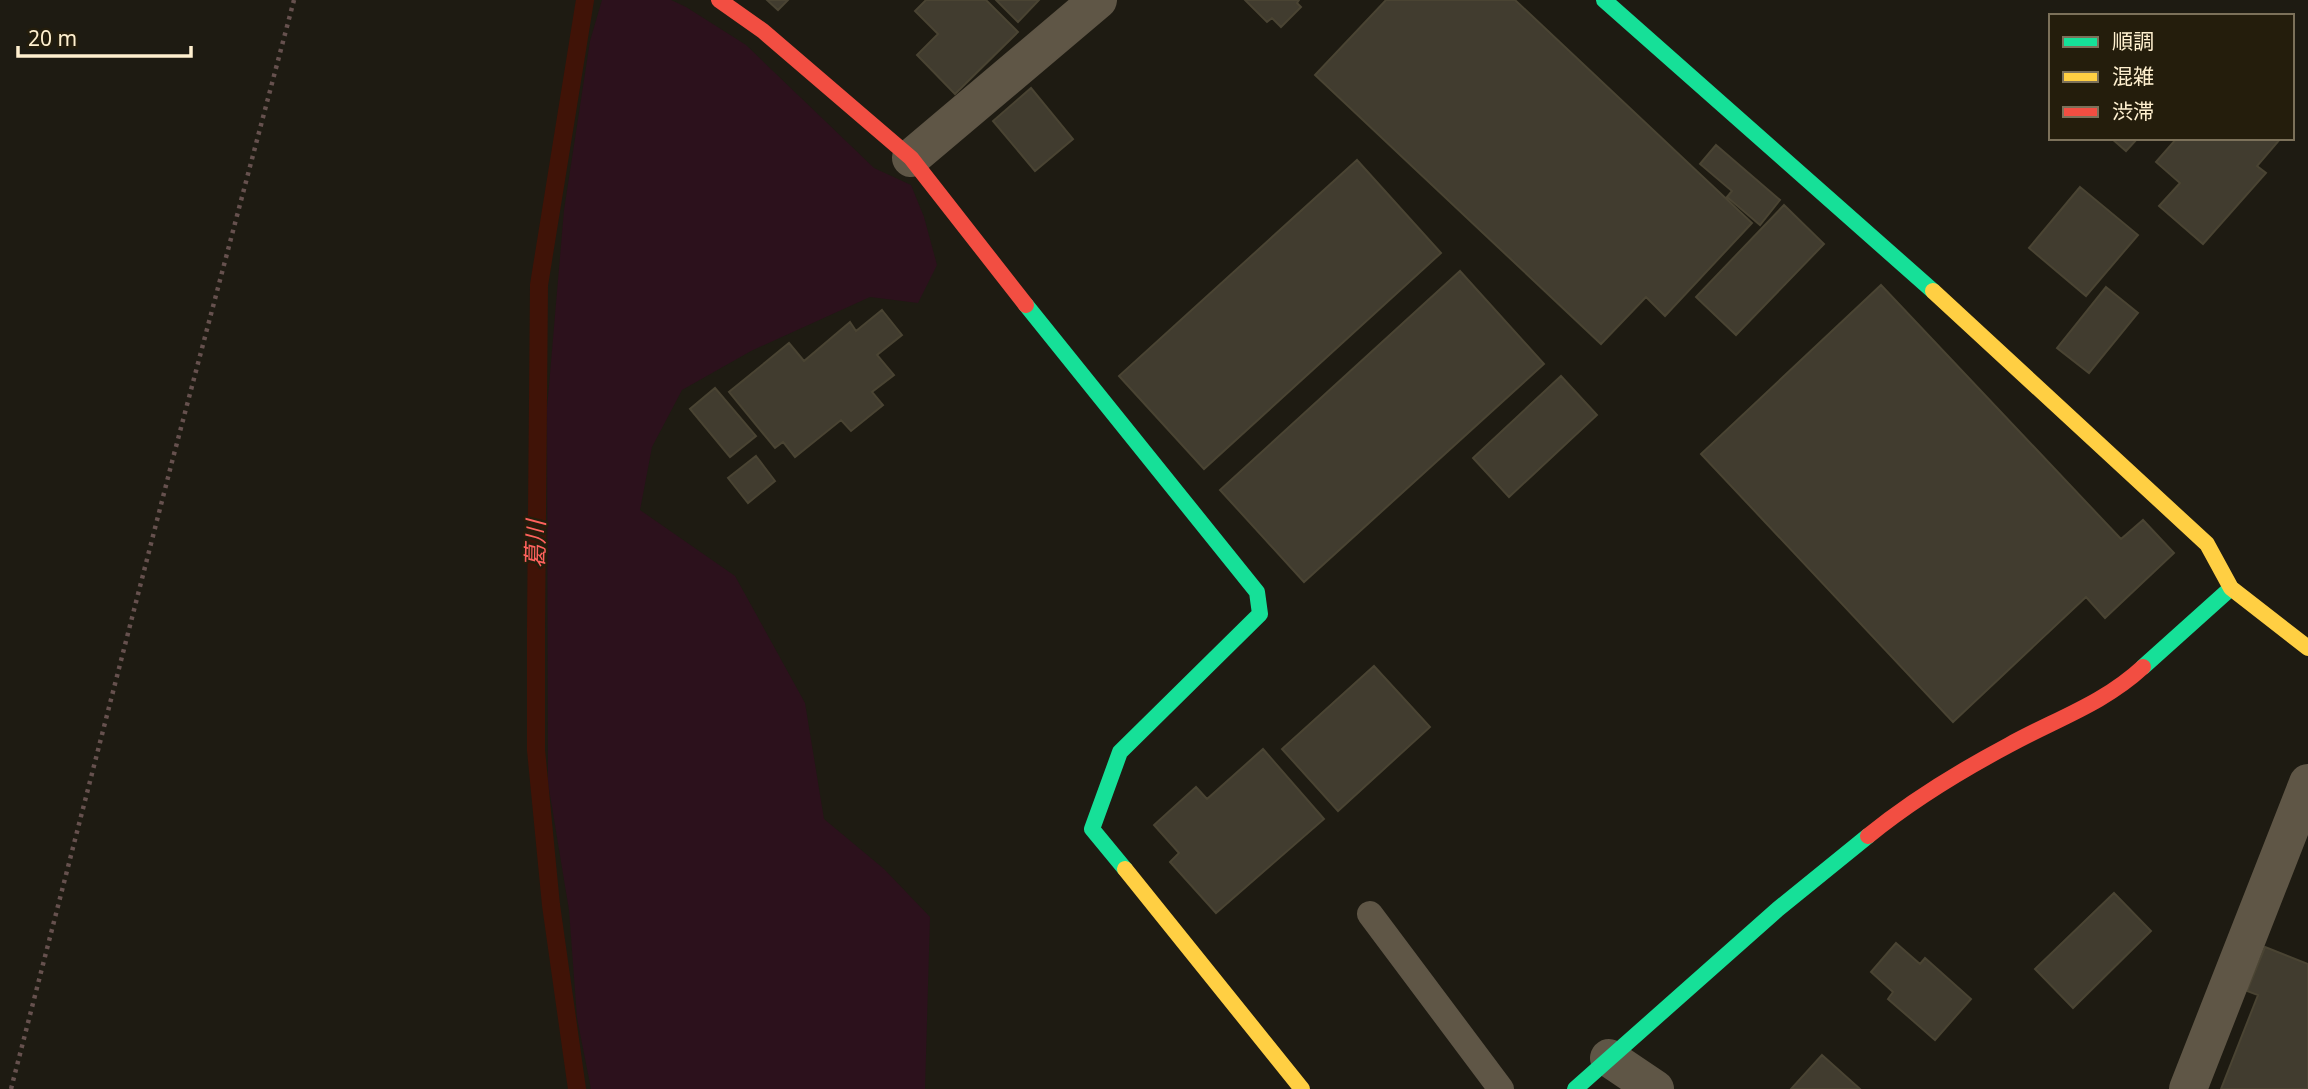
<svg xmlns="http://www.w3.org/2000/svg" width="2308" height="1089" viewBox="0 0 2308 1089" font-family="'Noto Sans','Noto Sans JP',sans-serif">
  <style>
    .green { fill: #2c111c }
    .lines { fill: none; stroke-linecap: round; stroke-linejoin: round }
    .stream { stroke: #401307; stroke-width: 18 }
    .building { fill: #413c2f; stroke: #4a4433; stroke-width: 2 }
    .path { stroke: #66514e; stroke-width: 4.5; stroke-dasharray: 3.5 5; stroke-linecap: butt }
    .lane { stroke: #5f5646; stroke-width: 26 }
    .street { stroke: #5f5646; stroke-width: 38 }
    .fast { stroke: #16e098; stroke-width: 16 }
    .slow { stroke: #ffcf43; stroke-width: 16 }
    .jam { stroke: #f24e42; stroke-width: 16 }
    .labels { text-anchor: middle; stroke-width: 5; stroke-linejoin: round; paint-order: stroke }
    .water-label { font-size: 24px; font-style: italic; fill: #ff625d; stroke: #241d0c }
  </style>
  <rect width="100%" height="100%" fill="#1e1b12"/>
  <path class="green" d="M602,0h69l15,7 60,38 128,123 37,17 13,32 13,48 -19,38 -48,-6 -119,54 -69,39 -30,57 -12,63 95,66 70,127 19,116 60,50 46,48 -5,172h-334l-14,-71 -8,-108 -21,-127 -1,-374 17,-199 26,-169z"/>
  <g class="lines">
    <path class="stream" d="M577,1089l-26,-184 -15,-155v-121l3,-344 46,-285"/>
  </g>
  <path class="building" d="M767,0h21l-10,10z
    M926,0h60l32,32 -63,62 -38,-39 21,-21 -23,-23z
    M996,0h43l-21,22z
    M1245,0h54l-2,3 4,4 -20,20 -9,-9 -5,4z
    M1386,0h129l237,223 -87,93 -19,-19 -45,47 -286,-269z
    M1031,88l42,51 -38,32 -42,-50z
    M2111,138h27l-12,13z
    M2177,138h104l-24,28 9,7 -63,71 -44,-38 21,-23 -24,-21z
    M1716,145l64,55 -20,25 -33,-28 5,-6 -32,-27z
    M1357,160l84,93 -237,216 -85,-93z
    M2080,187l58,48 -52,61 -57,-48z
    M1784,205l40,39 -88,91 -40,-38z
    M1460,271l84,93 -240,218 -84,-92z
    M1881,285l240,254 22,-19 31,33 -69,65 -19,-21 -133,125 -252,-268z
    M2106,287l32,26 -49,60 -32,-25z
    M882,310l20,25 -25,20 17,20 -22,17 11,13 -32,26 -10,-11 -46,37 -12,-15 -8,6 -46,-56 60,-49 15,18 46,-39 6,9z
    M1561,376l36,39 -88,82 -36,-39z
    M715,388l41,48 -26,21 -40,-48z
    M756,456l19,25 -27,22 -20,-25z
    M1374,666l56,61 -92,84 -56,-62z
    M1263,749l61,70 -108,94 -46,-51 9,-9 -25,-28 42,-38 11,12z
    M2114,893l37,38 -78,77 -38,-39z
    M1896,943l24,21 5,-6 46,41 -36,41 -47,-41 5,-7 -22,-20z
    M2265,947l43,17v125h-87l37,-94 -11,-4z
    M1822,1055l38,34h-69z"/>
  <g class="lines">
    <path class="path" d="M11,1089l162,-631 121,-458"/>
    <path class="lane" d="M1370,914l131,175"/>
    <path class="street" d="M911,158l187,-158
      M1609,1058l46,31
      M2188,1089l120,-306"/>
    <path class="fast" d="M1604,0l329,291
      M1026,305l231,287 3,22 -140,138 -28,77 33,40
      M2143,667l88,-79
      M1575,1089l203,-180 90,-73"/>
    <path class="slow" d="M1933,291l274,253 24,44 77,60
      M1125,869l177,220"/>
    <path class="jam" d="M719,0l44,31 148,127 115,147
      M1868,836c43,-35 92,-65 141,-91 47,-26 94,-41 134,-78"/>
  </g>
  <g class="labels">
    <g class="water-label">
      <text transform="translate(536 544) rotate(-89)" y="8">葛川</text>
    </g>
  </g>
  <rect x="2049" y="14" width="245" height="126" fill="#241d0c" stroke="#7c715a" stroke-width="2"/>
  <rect x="2063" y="37" width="35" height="10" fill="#16e098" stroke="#7c715a" stroke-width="2"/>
  <text x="2112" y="49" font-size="21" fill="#fff0cf">順調</text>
  <rect x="2063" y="72" width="35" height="10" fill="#ffcf43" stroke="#7c715a" stroke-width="2"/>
  <text x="2112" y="84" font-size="21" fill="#fff0cf">混雑</text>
  <rect x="2063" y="107" width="35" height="10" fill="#f24e42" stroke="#7c715a" stroke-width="2"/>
  <text x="2112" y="119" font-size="21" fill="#fff0cf">渋滞</text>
  <path d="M18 46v10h173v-10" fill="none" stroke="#fff0cf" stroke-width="3.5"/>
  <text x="28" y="46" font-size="21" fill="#fff0cf" stroke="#241d0c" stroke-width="5" paint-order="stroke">20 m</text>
</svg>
